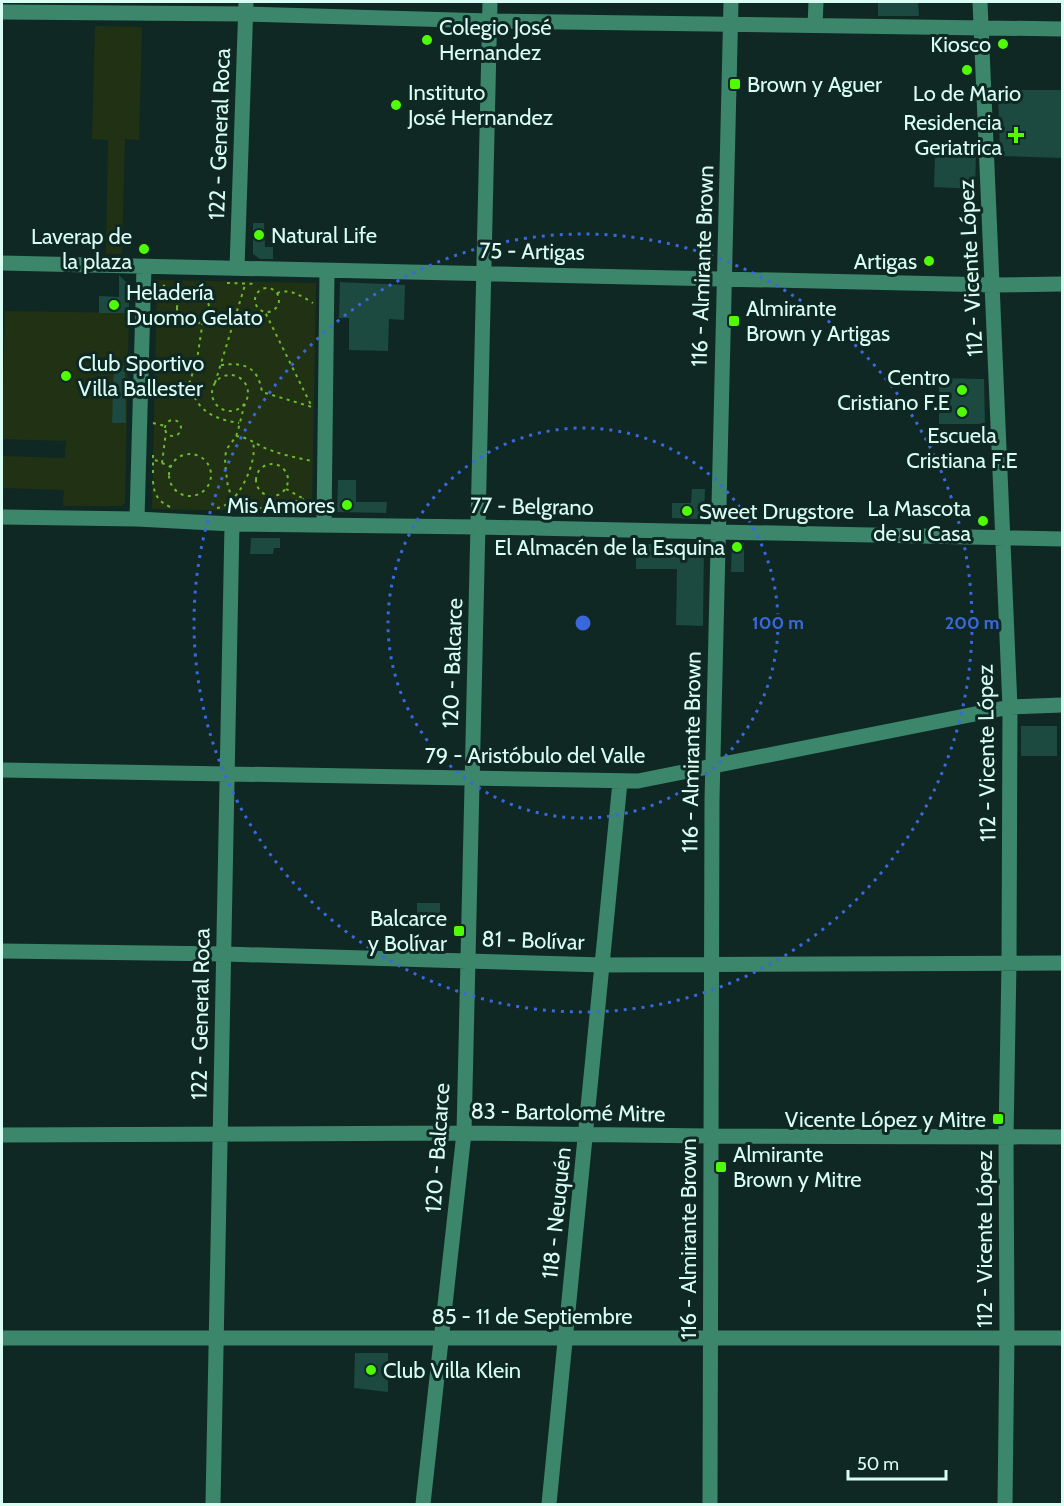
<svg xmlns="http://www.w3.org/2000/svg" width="1064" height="1506" viewBox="0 0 1064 1506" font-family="Cabin,sans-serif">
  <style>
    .green { fill: #203213 }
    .building { fill: #1c4940 }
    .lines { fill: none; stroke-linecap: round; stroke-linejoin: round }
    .path { stroke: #6fb931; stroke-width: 2; stroke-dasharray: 3 4.5; stroke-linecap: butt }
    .minor { stroke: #3c866b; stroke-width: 15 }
    .ring { fill: none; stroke: #3968dc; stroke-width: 3; stroke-dasharray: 3 6 }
    .poi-dot { fill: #4ffc06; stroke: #102823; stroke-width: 2 }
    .labels { text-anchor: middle; stroke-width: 6; stroke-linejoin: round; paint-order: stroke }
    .poi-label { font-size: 22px; fill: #d8fef3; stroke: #102823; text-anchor: start }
    .street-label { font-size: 22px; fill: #d8fef3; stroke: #102823 }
    .centre { fill: #3968dc; stroke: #102823; stroke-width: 3 }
    .ring-label { font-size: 18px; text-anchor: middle; font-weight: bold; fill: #3968dc; stroke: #102823; stroke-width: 6; stroke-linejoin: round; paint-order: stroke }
  </style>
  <rect width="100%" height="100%" fill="#102823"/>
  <path class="green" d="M95,26l47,1 -3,113 -14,-1 -3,115h-16l2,-114 -16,-1z
    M157,280l159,3 -4,229 -160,-3z
    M5,311l124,2 -4,190 -4,3h-58l1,-16 -62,-2v-32l63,2 1,-17 -64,-2z"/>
  <path class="building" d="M878,2h40l1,14h-41z
    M998,90h64v68l-62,-2z
    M935,155l41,1 -1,33 -41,-2z
    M253,223h11l1,24h8v12h-13l-7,-5z
    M119,275l10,10v28h-30v-17l20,1z
    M340,282l65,3 -1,35 -15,-1 -1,32 -39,-1v-32h-10z
    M114,365l11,1 1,57h-14z
    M939,378l45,1 1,45h-46z
    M338,480h18v22h31l-1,11 -49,-1z
    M692,489h13l-1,26 -4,4 -28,-1v-15h19z
    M251,538h29v10h-6l-1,6h-23z
    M732,543h12v29h-13z
    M636,544h68l-1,82 -27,-1 1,-56h-41z
    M1021,726h36v30h-36z
    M417,903h23v13h-23z
    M355,1353h33v39l-34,-4z"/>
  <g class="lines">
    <path class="path" d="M227,283l30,1
      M255 300a12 12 0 1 1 24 0a12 12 0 1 1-24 0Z
      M159,292l19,10
      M177 308a16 16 0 1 1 32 0a16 16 0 1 1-32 0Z
      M158,293l9,-11
      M277,293c14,-5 24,3 36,10
      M221,365c24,-3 37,2 41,27l50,15 -47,-95
      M212 393a18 18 0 1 1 36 0a18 18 0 1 1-36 0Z
      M154,383c10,12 19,16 33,7l10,-30 6,-40
      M190,383c5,27 23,36 49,40
      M215,383l30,-98
      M245,404c-3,8 -6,25 -9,32 -3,6 -8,9 -10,16 -2,9 0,18 1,28 4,41 51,27 77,19
      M165 428a8 8 0 1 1 16 0a8 8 0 1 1-16 0Z
      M153,423l12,3
      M236,436c13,1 22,10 34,14 13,5 28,8 42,11
      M169 475a21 21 0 1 1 42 0a21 21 0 1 1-42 0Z
      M153,455v18
      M155,460l16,7
      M162,463l4,-31
      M256 480a16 16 0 1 1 32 0a16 16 0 1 1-32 0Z
      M153,481c1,14 5,20 17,26
      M286,489l18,10
      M275,507l7,3
      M217,508c21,-2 41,-47 36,-65
      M300,510l9,-8"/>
    <path class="minor" d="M980,2l30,705 -1,256 -3,174 1,200 -2,167
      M2,12l244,2 244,7 572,8
      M815,25l1,-23
      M2,263l991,22 69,-1
      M237,268l9,-266
      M2,517l135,2 95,5 246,3 584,12
      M137,519l7,-252
      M324,525l3,-254
      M2,770l636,11 372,-74 52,-2
      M2,951l223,3 378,11 459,-2
      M2,1135l462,-2 246,3 352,1
      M2,1338h1060
      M213,1504l19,-980
      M423,1504l41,-371 26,-1131
      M549,1504l71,-722
      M710,1504l2,-704 19,-798"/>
  </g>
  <g class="ring">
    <circle cx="583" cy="623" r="195"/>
    <circle cx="583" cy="623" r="389"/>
  </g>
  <g class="poi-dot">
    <circle cx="427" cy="40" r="6"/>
    <circle cx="1003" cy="44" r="6"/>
    <circle cx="967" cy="70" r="6"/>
    <rect x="729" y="78" width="12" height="12" rx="3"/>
    <circle cx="396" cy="105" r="6"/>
    <path d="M1013 126h6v6h6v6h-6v6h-6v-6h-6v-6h6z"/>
    <circle cx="259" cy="235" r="6"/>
    <circle cx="144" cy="249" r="6"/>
    <circle cx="929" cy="261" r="6"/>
    <circle cx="114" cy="305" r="6"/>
    <rect x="728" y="315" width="12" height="12" rx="3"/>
    <circle cx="66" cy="376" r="6"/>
    <circle cx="962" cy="390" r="6"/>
    <circle cx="962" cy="412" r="6"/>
    <circle cx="347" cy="505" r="6"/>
    <circle cx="687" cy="511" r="6"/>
    <circle cx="983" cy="521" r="6"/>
    <circle cx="737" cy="547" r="6"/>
    <rect x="453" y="925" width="12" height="12" rx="3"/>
    <rect x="992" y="1113" width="12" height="12" rx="3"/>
    <rect x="715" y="1161" width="12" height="12" rx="3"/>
    <circle cx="371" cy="1370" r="6"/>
  </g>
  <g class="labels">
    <g class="poi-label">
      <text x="439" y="35">Colegio José<tspan x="439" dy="25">Hernandez</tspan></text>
      <text x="991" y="52" text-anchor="end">Kiosco</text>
      <text x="747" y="92">Brown y Aguer</text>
      <text x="408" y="100">Instituto<tspan x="408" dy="25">José Hernandez</tspan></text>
      <text x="967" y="101" text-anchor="middle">Lo de Mario</text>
      <text x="1002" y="130" text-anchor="end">Residencia<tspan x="1002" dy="25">Geriatrica</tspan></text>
      <text x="271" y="243">Natural Life</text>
      <text x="132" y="244" text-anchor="end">Laverap de<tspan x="132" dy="25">la plaza</tspan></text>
      <text x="917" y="269" text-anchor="end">Artigas</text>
      <text x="126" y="300">Heladería<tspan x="126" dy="25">Duomo Gelato</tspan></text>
      <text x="746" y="316">Almirante<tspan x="746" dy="25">Brown y Artigas</tspan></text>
      <text x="78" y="371">Club Sportivo<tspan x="78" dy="25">Villa Ballester</tspan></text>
      <text x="950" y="385" text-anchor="end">Centro<tspan x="950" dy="25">Cristiano F.E</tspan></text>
      <text x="962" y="443" text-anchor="middle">Escuela<tspan x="962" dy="25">Cristiana F.E</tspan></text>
      <text x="335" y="513" text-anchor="end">Mis Amores</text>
      <text x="971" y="516" text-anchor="end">La Mascota<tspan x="971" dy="25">de su Casa</tspan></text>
      <text x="699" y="519">Sweet Drugstore</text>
      <text x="725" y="555" text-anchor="end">El Almacén de la Esquina</text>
      <text x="447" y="926" text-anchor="end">Balcarce<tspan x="447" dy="25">y Bolívar</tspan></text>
      <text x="986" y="1127" text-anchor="end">Vicente López y Mitre</text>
      <text x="733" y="1162">Almirante<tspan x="733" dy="25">Brown y Mitre</tspan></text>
      <text x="383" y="1378">Club Villa Klein</text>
    </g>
    <g class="street-label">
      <text transform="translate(219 134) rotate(-88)" y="8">122 - General Roca</text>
      <text transform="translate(532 251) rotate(1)" y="8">75 - Artigas</text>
      <text transform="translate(702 266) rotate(-88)" y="8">116 - Almirante Brown</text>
      <text transform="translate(970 268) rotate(-93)" y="8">112 - Vicente López</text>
      <text transform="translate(532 506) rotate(1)" y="8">77 - Belgrano</text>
      <text transform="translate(452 663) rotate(-88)" y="8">120 - Balcarce</text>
      <text transform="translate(691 752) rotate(-89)" y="8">116 - Almirante Brown</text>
      <text transform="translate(986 753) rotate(-91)" y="8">112 - Vicente López</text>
      <text x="535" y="763">79 - Aristóbulo del Valle</text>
      <text transform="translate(533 940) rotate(2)" y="8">81 - Bolívar</text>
      <text transform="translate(200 1014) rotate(-89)" y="8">122 - General Roca</text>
      <text transform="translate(568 1112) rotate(1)" y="8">83 - Bartolomé Mitre</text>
      <text transform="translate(437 1148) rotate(-86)" y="8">120 - Balcarce</text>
      <text transform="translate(556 1213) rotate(-84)" y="8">118 - Neuquén</text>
      <text transform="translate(688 1239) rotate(-90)" y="8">116 - Almirante Brown</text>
      <text transform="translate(984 1239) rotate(-90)" y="8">112 - Vicente López</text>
      <text x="532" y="1324">85 - 11 de Septiembre</text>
    </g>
  </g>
  <circle cx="583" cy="623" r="9" class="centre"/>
  <g class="ring-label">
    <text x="778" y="629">100 m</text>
    <text x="972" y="629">200 m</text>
  </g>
  <rect width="1064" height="1506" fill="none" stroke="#d8fef3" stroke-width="6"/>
  <path d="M848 1470v9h98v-9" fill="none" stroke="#d8fef3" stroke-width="3"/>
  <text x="857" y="1470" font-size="18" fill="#d8fef3" stroke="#102823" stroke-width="4.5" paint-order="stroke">50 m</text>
</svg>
